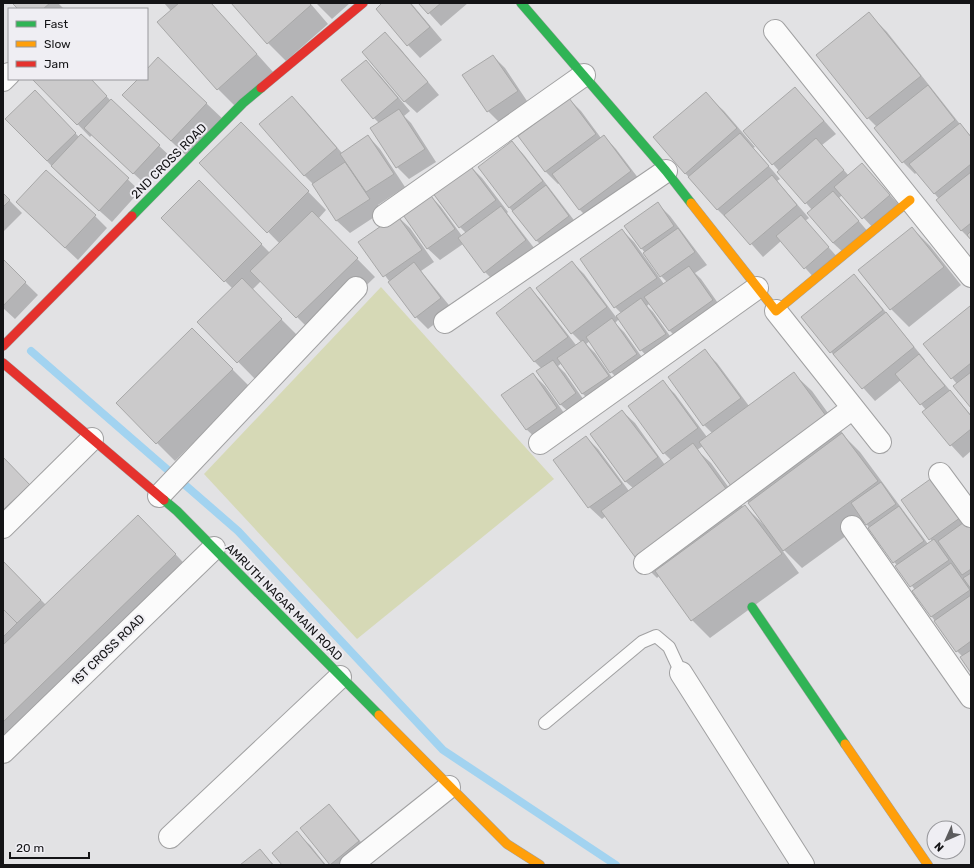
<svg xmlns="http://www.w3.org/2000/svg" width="974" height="868" viewBox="0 0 974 868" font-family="Rubik,sans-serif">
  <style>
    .green { fill: #d6d9b6 }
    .shadow { fill: #0003; fill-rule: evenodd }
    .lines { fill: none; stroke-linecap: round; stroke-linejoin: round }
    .stream { stroke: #a2d3f0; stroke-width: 8 }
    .building { fill: #cbcacb; stroke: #a8a8a8 }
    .lane-casing { stroke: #a1a1a2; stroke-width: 14 }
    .street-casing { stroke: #a1a1a2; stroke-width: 24 }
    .fast-casing { stroke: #a1a1a2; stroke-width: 10 }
    .slow-casing { stroke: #a1a1a2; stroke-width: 10 }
    .jam-casing { stroke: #a1a1a2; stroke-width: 10 }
    .lane { stroke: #fbfbfb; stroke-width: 12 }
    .street { stroke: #fbfbfb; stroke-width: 22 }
    .fast { stroke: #30b455; stroke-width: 9 }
    .slow { stroke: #ff9f0a; stroke-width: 9 }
    .jam { stroke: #e5322d; stroke-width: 9 }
    .labels { text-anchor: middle; stroke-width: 4; stroke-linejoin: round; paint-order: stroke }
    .street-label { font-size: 12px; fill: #141416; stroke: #efeef3 }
  </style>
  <rect width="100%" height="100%" fill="#e2e2e4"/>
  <path class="green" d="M381,287l173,192 -197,160 -153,-165z"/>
  <path class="shadow" d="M14,3h44l6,6h-45z
    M164,3h47l63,70 -38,34 -18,-18 -47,-78z
    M232,3h78l18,21 -42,37 -18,-18z
    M316,3h34l-18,16z
    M384,3h27l31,37 -22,18 -12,-13 -31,-36z
    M420,3h48l-27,23z
    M869,14l18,18 76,96 8,8v104l-9,-9 -24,-31 1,-1 -22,-27 -2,2 -12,-12 -26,-35 -9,-9z
    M385,34l13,12 41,49 -22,18 -13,-12z
    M493,56l12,12 24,36 -29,19 -12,-12z
    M366,61l12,12 32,38 -6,5 7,7 25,39 -27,17 -12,-12 -18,-44 -5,-5z
    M147,71l59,32 19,18 -35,38 -48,-45 -3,-35h8z
    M36,79h54l21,22 61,57 -26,27 -54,-50 -2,2 -55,-57z
    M795,88l41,46 -14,11 27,31 13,-12 39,43 -26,23 -33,-35 -3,3 31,36 -24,21 -13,-12 -21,-33 -39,-46z
    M35,92l44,45 2,-2 59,56 -28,31 -48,-43 -57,-60z
    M705,93l19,18 31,36 -2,1 27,31 -3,2 32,37 -4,3 35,39 -24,20 -35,-39 -18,16 -32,-36 -1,1 -12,-12 -33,-37z
    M292,97l13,13 37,43 26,-17 12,13 25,38 -27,18 4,7 -32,21 -13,-12 -24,-37 -9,-9z
    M569,99l12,12 20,27 3,-2 12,13 26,34 -50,39 -12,-12 -20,-27 -2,1 -12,-12 -27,-36z
    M241,123l85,87 -8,9 57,58 -60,58 -54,-54 -9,9 48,48 -44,42 -57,-58 34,-33 -71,-71 37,-37 71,72 10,-9 -79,-81z
    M512,142l12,13 56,73 -31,25 -13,-13 -27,-33z
    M469,165l13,13 26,34 -1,1 31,40 -41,31 -12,-12 -22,-28 -23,16 -13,-12 2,-54 12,13 21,29 4,-3 -6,-6z
    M3,194l19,19 -19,19z
    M658,204l12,12 37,49 -12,8 6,6 24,34 -43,30 -12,-12 -20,-28 -3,3 6,6 24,34 -24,17 -12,-13 -22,-31 -4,4 9,9 25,35 -26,17 -12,-12 -21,-31 -4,3 9,9 25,36 -25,17 -12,-12 -21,-31 -4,3 7,7 23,33 -15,10 -13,-12 -18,-35 -7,-7 -37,-49 32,-25 12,13 34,44 5,-3 -9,-9 -34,-45 34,-26 12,12 32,43 5,-4 -6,-6 -34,-48 41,-29 12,12 30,42 3,-2 -6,-6 -35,-50z
    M30,215l65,1 12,12 -29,32z
    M397,216l13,12 24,34 -13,9 32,39 -25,19 -12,-12 -56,-75z
    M912,228l18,18 31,39 -52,42 -18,-18 -32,-38z
    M3,261l35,34 -23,24 -12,-11z
    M854,275l12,13 59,72h-1l47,55v36l-8,7 -12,-13 -27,-33 2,-2 -25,-30 -26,21 -44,-49z
    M971,308v99l-14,-23 -33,-40z
    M192,329l58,58 -75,74 -58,-58z
    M705,351l12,12 32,43 44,-33 19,18 35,48 13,13 68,92 4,-3 -30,-41 69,21v150l-8,-14 -6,-6 -25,-34 -18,-26 1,-1 -50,-68 -63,46 -19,-19 -1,1 17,23 -89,65 -18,-18 -33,-44 -2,2 -18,-18 -33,-44 -4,3 -13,-12 -3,-70 12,12 31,42 4,-3 -8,-7 -3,-70 13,12 30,42 6,-5 -7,-7 -1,-71 12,12 32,43 5,-4 -8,-8 -35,-48zM703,446l32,43 15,15 16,21 -1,1 -20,-20 -2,1 -32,-44 -14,-13z
    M533,374l12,12 24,34 -30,21 -13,-12z
    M3,458l38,40 -24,23 -14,-15z
    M161,539l37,39 -182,177 -13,-14v-179l43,43z
    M329,806l12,12 30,36 -14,11h-26l-30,-37z
    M297,833l13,12 16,20h-43z
    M260,850l14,15h-33z"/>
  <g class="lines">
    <path class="stream" d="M31,351l207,180 205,219 173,115"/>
  </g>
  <path class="building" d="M12,3h38l-7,6h-25z
    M179,3h32l46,51 -40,36 -60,-68z
    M231,3h78l2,2 -44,39z
    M382,3h28l20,24 -23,19 -31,-37z
    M418,3h23l-13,11z
    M869,12l52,64 -54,43 -51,-64z
    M385,32l43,50 -24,20 -42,-50z
    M493,55l25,36 -31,21 -25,-37z
    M158,57l49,46 -36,38 -49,-46 16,-16h9v-10z
    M366,60l32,38 -25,21 -32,-39z
    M35,79h56l16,17 -30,29 -44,-45z
    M928,85l27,35 -53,43 -28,-35z
    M795,87l29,34 -52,44 -29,-34z
    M35,90l41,43 -29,28 -42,-42z
    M706,92l31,36 -52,46 -32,-37z
    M292,96l45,52 -33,28 -45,-52z
    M569,98l27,36 -51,38 -27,-36z
    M111,99l49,46 -27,29 -49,-46z
    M399,109l26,40 -29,19 -26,-40z
    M241,122l68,69 -42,42 -68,-70z
    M960,123l11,14v27l-37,30 -25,-30z
    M740,133l29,33 -52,44 -29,-33z
    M81,134l48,44 -30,33 -48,-45z
    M368,135l26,39 -28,18 -26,-38z
    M604,135l27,36 -52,39 -27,-36z
    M816,138l28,32 -39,34 -28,-32z
    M512,141l31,40 -34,27 -31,-41z
    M345,162l25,37 -34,22 -24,-37z
    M862,163l28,32 -28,24 -28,-32z
    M469,164l27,36 -37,28 -27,-36z
    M46,170l50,45 -31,33 -49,-46z
    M971,172v51l-10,8 -25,-31z
    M772,175l25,30 -47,40 -26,-30z
    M199,180l63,64 -38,38 -63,-64z
    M546,185l23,31 -33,25 -24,-30z
    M833,191l26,30 -26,22 -26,-30z
    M3,193l7,7 -7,7z
    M429,193l26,36 -28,20 -26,-37z
    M658,202l16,24 -33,23 -17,-23z
    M501,206l25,34 -42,33 -26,-35z
    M312,211l46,47 -62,60 -46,-47z
    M397,215l25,35 -39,27 -25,-35z
    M801,215l28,32 -25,22 -28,-33z
    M912,227l32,40 -54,43 -32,-40z
    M678,228l17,24 -35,25 -17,-24z
    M622,229l35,49 -43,30 -34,-49z
    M971,231v9l-4,-5z
    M3,259l23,23 -23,24z
    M572,261l35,46 -36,27 -35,-46z
    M414,262l27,36 -26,20 -27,-36z
    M689,266l24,34 -44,31 -25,-34z
    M854,274l29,36 -53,43 -29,-36z
    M242,278l40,41 -45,44 -40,-41z
    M530,287l38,50 -34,25 -38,-49z
    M641,298l25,36 -26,17 -24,-35z
    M970,306l1,1v56l-20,16 -28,-35z
    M886,312l28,35 -52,42 -29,-35z
    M612,318l25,36 -27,19 -24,-36z
    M192,328l41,41 -77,75 -40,-41z
    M583,340l26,36 -27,18 -25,-36z
    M705,349l36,49 -38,28 -35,-49z
    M919,354l26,32 -25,19 -25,-31z
    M553,360l23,33 -16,12 -24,-34z
    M794,372l35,48 -95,70 -35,-48z
    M971,372v36l-18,-22z
    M533,373l24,35 -31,22 -25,-35z
    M663,380l35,48 -35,26 -35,-48z
    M950,390l21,26v13l-21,17 -28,-34z
    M622,410l36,47 -33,25 -35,-48z
    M842,433l36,48 -95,70 -35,-48z
    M586,436l36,48 -34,24 -35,-48z
    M693,443l36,50 -91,68 -37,-50z
    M3,457l27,28 -26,24 -1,-1z
    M936,475l28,40 -35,25 -28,-40z
    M881,482l15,22 -30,21 -15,-22z
    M745,505l37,49 -91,67 -36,-50z
    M899,506l25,35 -31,22 -25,-35z
    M138,515l38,39 -173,168v-77z
    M967,520l4,6v43l-9,6 -24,-34z
    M934,539l15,21 -39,27 -15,-21z
    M3,561l38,39 -24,23 -14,-14z
    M951,563l19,27 -39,27 -19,-26z
    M971,573v16l-8,-11z
    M971,595v46l-15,11 -22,-31z
    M3,609l14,14 -14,14z
    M971,650v23l-11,-16z
    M329,804l30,37 -29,24 -30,-37z
    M297,831l28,34h-43l-10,-12z
    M260,849l13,16h-33z"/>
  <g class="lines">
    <defs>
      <path id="lane" d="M545,723l97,-81 14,-6 13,11 12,26"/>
      <path id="street" d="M775,31l196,245
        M3,80l6,-6
        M384,216l200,-141
        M776,311l104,131
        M445,322l221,-151
        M540,443l217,-155
        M940,474l31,42
        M159,496l197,-208
        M3,527l89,-88
        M852,527l119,170
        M645,563l208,-155
        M681,673l122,192
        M3,752l211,-204
        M170,837l170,-160
        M351,865l98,-78"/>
      <path id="fast" d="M521,3l145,168 25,32
        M132,216l111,-113 18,-15
        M164,500l13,11 202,204
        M752,607l93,137"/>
      <path id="slow" d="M691,203l85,108 134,-111
        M379,715l128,129 33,21
        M845,744l83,121"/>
      <path id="jam" d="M261,88l102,-85
        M3,346l129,-130
        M3,363l161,137"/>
    </defs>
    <use href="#lane" class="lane-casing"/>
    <use href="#street" class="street-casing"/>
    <use href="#fast" class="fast-casing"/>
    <use href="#slow" class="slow-casing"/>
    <use href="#jam" class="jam-casing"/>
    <use href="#lane" class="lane"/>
    <use href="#street" class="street"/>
    <use href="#fast" class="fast"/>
    <use href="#slow" class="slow"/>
    <use href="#jam" class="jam"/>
  </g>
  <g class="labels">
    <g class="street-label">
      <text transform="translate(169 161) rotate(-45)" y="4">2ND CROSS ROAD</text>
      <text transform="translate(284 602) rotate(45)" y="4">AMRUTH NAGAR MAIN ROAD</text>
      <text transform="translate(108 650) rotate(-44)" y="4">1ST CROSS ROAD</text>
    </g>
  </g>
  <rect width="974" height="868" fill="none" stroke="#141416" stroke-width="8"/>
  <rect x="8" y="8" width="140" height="72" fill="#efeef3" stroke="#97979b"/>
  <rect x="16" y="21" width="20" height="6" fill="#30b455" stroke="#97979b"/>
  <text x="44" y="28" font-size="12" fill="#141416">Fast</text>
  <rect x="16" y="41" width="20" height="6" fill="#ff9f0a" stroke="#97979b"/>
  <text x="44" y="48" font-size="12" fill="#141416">Slow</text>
  <rect x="16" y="61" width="20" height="6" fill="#e5322d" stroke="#97979b"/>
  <text x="44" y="68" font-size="12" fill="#141416">Jam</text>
  <g transform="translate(946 840) rotate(225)"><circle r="19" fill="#efeef3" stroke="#97979b"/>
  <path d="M0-3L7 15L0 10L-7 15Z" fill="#5c5c5e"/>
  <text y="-6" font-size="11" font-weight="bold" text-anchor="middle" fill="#141416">N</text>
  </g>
  <path d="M10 852v6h79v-6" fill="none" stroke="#141416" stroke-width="2"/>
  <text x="16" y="852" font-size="12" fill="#141416" stroke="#efeef3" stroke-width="3" paint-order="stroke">20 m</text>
</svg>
